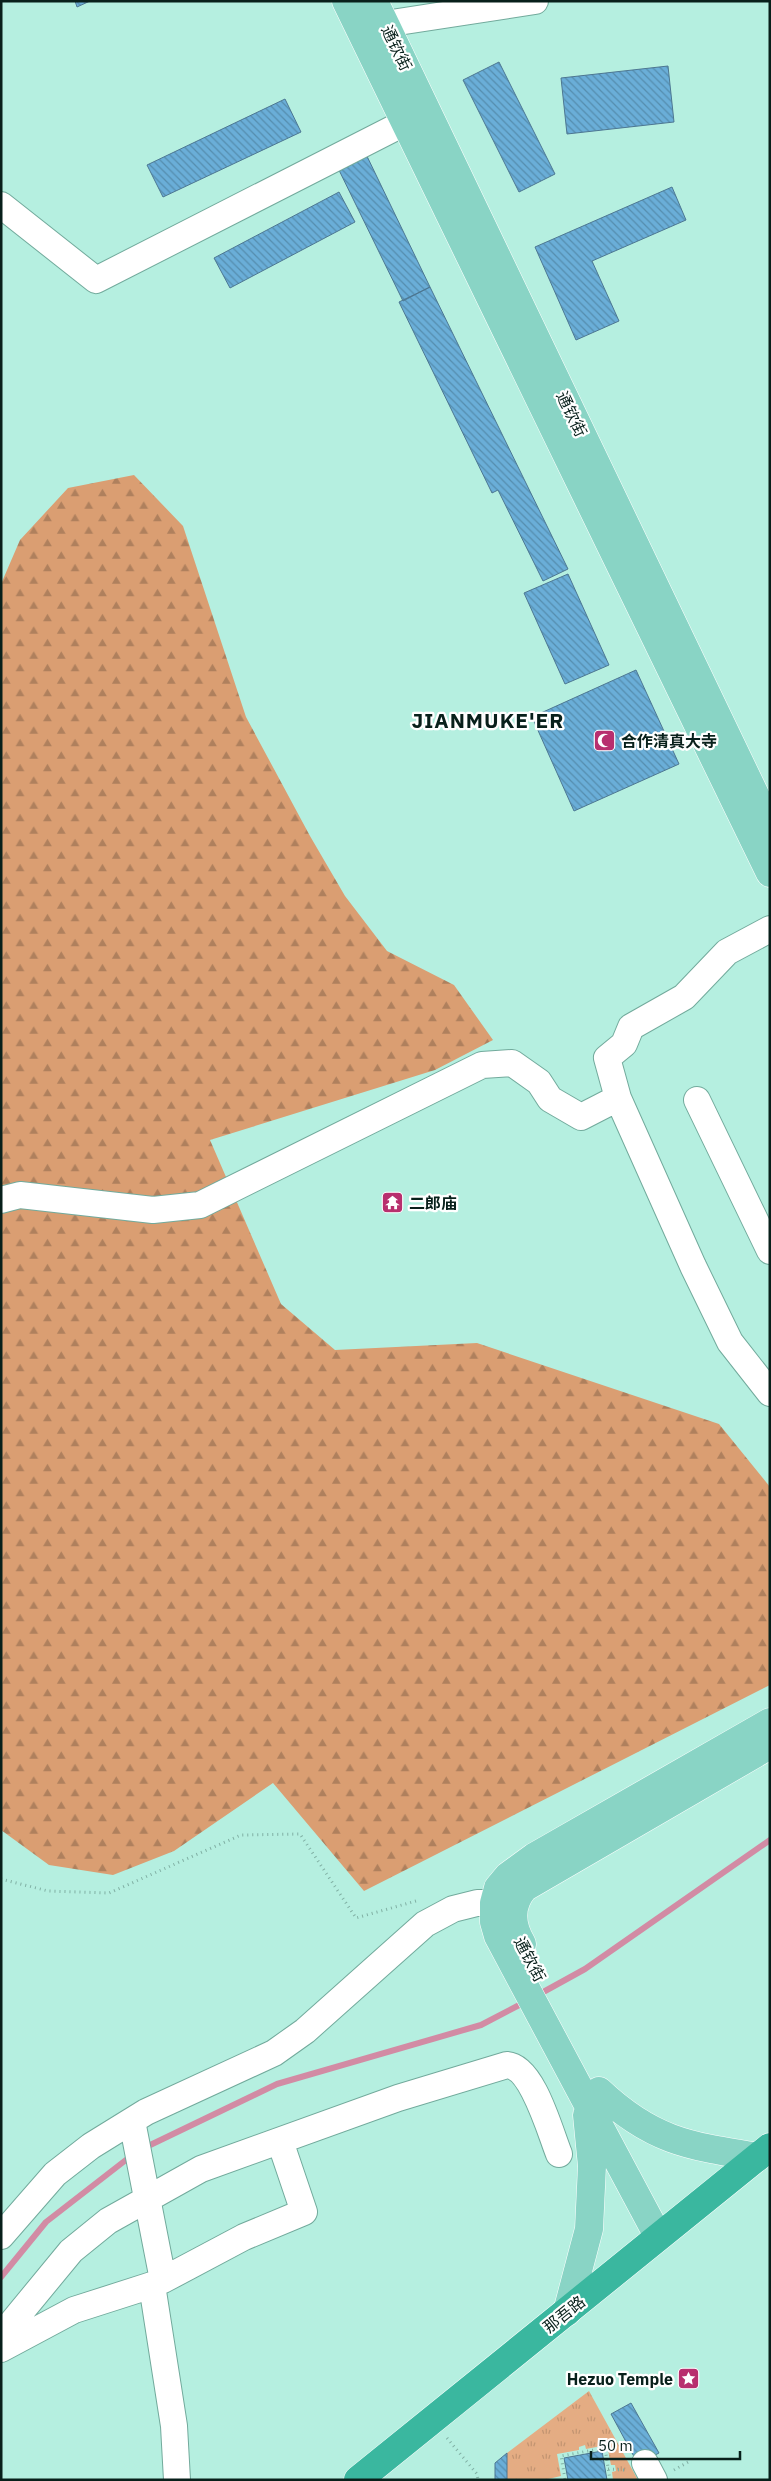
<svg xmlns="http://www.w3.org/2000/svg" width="771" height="2481" viewBox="0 0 771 2481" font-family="'IBM Plex Sans','Noto Sans SC',sans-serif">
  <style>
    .grass { fill: url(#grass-tufts) }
    .forest { fill: url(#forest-firs) }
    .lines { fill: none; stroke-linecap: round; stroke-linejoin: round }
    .stream { stroke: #d28ba4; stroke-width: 6 }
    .building { fill: url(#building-back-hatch); stroke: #4d7792 }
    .minor-casing { stroke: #72aa9c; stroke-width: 28 }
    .major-casing { stroke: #fff; stroke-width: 29 }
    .highway-casing { stroke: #fff; stroke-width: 29 }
    .path { stroke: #80b0a4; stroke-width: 3; stroke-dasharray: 1 4; stroke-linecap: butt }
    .minor { stroke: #fff; stroke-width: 26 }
    .major { stroke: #89d4c5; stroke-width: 28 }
    .highway { stroke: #3ab79f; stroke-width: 28 }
    .labels { text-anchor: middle; stroke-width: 4.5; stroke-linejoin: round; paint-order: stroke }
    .street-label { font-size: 16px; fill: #08201b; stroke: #fff }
    .poi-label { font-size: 16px; font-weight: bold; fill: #08201b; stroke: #fff; text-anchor: start }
    .district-label { font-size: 21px; font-weight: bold; letter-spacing: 1px; fill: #08201b; stroke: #fff }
  </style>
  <defs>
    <pattern id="grass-tufts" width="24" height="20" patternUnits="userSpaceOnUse" patternTransform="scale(1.25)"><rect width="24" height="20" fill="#e4ac83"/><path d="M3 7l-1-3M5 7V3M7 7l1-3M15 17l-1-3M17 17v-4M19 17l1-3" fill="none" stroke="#c29471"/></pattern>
    <pattern id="forest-firs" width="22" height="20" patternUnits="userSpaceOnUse" patternTransform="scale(1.25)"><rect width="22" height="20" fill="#da9e72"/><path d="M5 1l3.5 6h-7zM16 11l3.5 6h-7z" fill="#af805d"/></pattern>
    <pattern id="building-back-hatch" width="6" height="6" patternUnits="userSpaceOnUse" patternTransform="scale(1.25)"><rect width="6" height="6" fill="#6aaed8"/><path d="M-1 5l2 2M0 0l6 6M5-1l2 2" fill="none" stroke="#558dae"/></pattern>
  </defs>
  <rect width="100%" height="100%" fill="#b5efe0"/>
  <path class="grass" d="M589,2391l49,89h-25l-1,-8 4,-1 -1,-6h-4l-4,-20 -21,4 -1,-4 -6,2v3l-22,4 4,22 -17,4h-37v-27z"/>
  <path class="forest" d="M134,475l49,51 63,191 64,119 35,60 42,55 67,34 39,55 -58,30 -225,70 71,164 54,46 142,-7 242,81 51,63v198l-406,206 -91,-108 -99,68 -61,24 -64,-10 -48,-35v-1246l19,-44 48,-52z"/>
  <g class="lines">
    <path class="stream" d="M536,1996l49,-27 185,-129
      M144,2148l133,-64 204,-59 44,-23
      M1,2277l45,-55 85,-66"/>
  </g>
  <path class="building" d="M75,1h15l-13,6z
    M499,62l56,112 -36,18 -56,-112z
    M668,66l6,56 -107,12 -6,-56z
    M285,99l16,33 -138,65 -16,-32z
    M364,150l66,137 -27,14 -67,-137z
    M672,187l14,33 -94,41 27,60 -43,19 -41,-93z
    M339,192l16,30 -125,66 -16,-30z
    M430,287l138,282 -25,12 -45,-91 -6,3 -93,-191z
    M568,574l41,91 -44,19 -41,-91z
    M636,670l43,94 -105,47 -42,-94z
    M631,2403l28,50 -21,11 -27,-50z
    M602,2451l5,29h-39l-4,-22z
    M507,2453v27h-12v-17z"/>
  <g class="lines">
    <defs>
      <path id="minor" d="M366,32l19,-8 150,-23
        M1,205l95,75 310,-158
        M770,929l-43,23 -43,45 -53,30 -7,17 -17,14 11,40 75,168 37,76 40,51
        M697,1100l73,151
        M1,1200l19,-5 133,15 47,-5 282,-140 30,-2 27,19 11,17 31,18 37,-19
        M132,2121l31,159 -11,5 22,141 3,54
        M1,2236l54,-62 36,-28 55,-34 128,-59 31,-22 120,-107 28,-15 24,-6h17
        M163,2280l81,-43 60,-25 -24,-71
        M1,2336l70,-85 37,-30 93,-52 197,-71 109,-33c26,2 43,67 52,89
        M1,2349l73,-39 78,-25
        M645,2463l9,17"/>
      <path id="major" d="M346,1l424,872
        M374,1l396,825
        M522,1944c-11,-19 -13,-38 2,-56l246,-143
        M599,2091c53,50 90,55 159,66
        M658,2236l-160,-300 -4,-14v-19l4,-15 10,-12 26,-19 236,-135
        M567,2312l22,-83 3,-63 -5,-51"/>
      <path id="highway" d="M358,2480l412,-333"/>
    </defs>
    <use href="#minor" class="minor-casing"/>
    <use href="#major" class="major-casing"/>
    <use href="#highway" class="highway-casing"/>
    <path class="path" d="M1,1879l47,12 61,2 132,-58 59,-1 56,84 60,-17
      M447,2438l30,36 1,6
      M608,2469l17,1
      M674,2470l16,-9
      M565,2479l-4,-23 44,-8 5,32"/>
    <use href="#minor" class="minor"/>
    <use href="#major" class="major"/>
    <use href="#highway" class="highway"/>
  </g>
  <defs>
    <symbol id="mosque-square" viewBox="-11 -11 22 22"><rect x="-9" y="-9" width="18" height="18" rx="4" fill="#b82f6e" stroke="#fff"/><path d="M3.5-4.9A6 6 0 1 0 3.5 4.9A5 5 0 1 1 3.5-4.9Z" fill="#fff"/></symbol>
    <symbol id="temple-square" viewBox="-11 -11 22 22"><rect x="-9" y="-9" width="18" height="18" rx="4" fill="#b82f6e" stroke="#fff"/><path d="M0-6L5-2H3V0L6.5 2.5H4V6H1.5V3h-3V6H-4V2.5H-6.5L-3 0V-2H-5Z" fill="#fff"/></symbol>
    <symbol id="sight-square" viewBox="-11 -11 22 22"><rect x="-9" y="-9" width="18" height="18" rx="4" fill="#b82f6e" stroke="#fff"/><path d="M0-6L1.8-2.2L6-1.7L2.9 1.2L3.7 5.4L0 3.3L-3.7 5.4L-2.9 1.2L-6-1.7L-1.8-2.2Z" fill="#fff"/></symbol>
  </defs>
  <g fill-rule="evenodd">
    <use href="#mosque-square" x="592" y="728" width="25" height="25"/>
    <use href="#temple-square" x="380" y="1190" width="25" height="25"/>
    <use href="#sight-square" x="676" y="2366" width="25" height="25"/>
  </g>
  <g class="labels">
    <g class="street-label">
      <text transform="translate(397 48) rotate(64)" y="6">通钦街</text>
      <text transform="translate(572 414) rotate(64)" y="6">通钦街</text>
      <text transform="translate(530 1959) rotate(62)" y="6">通钦街</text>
      <text transform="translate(564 2314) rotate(-39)" y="6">那吾路</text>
    </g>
    <g class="poi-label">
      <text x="621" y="747">合作清真大寺</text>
      <text x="409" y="1209">二郎庙</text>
      <text x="673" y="2385" text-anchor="end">Hezuo Temple</text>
    </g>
    <g class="district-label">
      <text x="488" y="728">JIANMUKE'ER</text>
    </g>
  </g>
  <rect width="771" height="2481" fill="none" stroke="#08201b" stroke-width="5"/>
  <path d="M591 2451v8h149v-8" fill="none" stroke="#08201b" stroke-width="2.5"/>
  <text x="598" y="2451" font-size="15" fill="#08201b" stroke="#ffffff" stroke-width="4" paint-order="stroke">50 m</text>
</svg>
